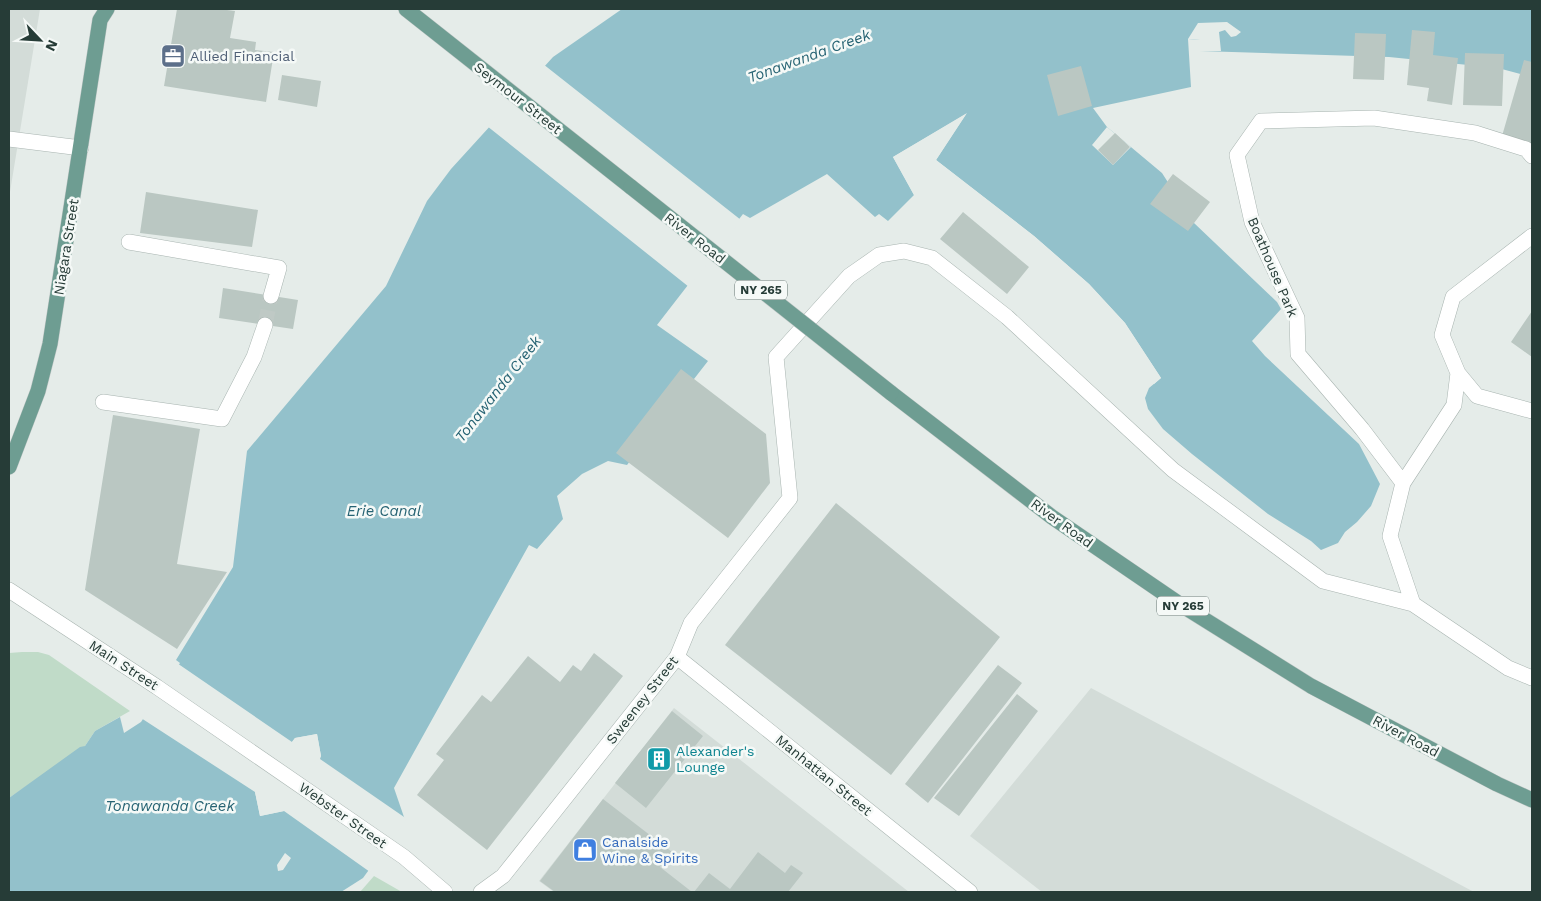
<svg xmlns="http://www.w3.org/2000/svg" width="1541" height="901" viewBox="0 0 1541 901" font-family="'Work Sans',sans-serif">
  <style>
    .built { fill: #d3dcd8 }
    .green { fill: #c0dbc8 }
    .water { fill: #93c1cb; fill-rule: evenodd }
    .pier { fill: #e5ece9; fill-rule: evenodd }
    .building { fill: #bac7c2 }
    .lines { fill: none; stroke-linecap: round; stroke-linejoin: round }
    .minor-tunnel { stroke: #bfc9c5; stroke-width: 15; stroke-dasharray: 15 8; stroke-linecap: butt }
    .minor-casing { stroke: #a8b4b0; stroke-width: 16 }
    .major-casing { stroke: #c2c8c7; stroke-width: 16 }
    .minor { stroke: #fff; stroke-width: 15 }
    .major { stroke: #6e9d92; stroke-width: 15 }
    .major-bridge-casing { stroke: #c2c8c7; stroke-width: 16; stroke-linecap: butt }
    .major-bridge { stroke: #6e9d92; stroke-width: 15 }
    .labels { text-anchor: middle; stroke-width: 5; stroke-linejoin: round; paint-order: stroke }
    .shield { fill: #f5f9f7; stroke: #647571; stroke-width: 1 }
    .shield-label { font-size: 12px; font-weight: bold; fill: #263c37 }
    .service-label { font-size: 14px; fill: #4e5e75; stroke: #f5f9f7; text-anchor: start }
    .street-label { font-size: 14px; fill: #263c37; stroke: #f5f9f7 }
    .culture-label { font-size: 14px; fill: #0d838f; stroke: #f5f9f7; text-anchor: start }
    .shop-label { font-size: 14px; fill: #366cbe; stroke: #f5f9f7; text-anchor: start }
    .water-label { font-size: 15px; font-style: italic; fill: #266373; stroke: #f5f9f7 }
  </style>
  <rect width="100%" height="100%" fill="#e5ece9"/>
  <path class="built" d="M9,9h31l-31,189z
    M1091,688l383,204h-432l-72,-56z
    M674,708l235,184h-355l-15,-11z"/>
  <path class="green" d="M22,652h16l11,3 81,56 -35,20 -10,15 -76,52v-145z
    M374,876l28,16h-42z"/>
  <path class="water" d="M622,9h910v68l-34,-9 -109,-11 -189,-6v-11l-12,-1 3,48 -98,21 14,19 55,46 32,50 83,79 4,7 -29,32 13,15 94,88 21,40 -9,22 -14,16 -12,10 -7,11 -17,7 -10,-9 -43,-27 -76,-60 -29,-25 -15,-20 -3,-11 4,-10 12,-10 -36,-55 -36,-39 -55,-48 -98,-76 30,-46 -73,43 21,38 -26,26 -9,-7 -4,3 -48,-43 -77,44 -7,-4 -86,111 51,36 -81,104 -19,-4 -26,13 -25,22 6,23 -26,30 -8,-4 -135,243 11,32 -42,58 -22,14h-332v-94l71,-51 5,-1 10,-15 25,-14 4,16 17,-11 39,-59 -4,-3 57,-93 14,-116 139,-165 41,-85 24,-32 102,-112zM317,734l4,22 -37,55 -24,5 -5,-24 40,-54zM285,853l6,5 -8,12 -5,1 -1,-6z"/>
  <path class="pier" d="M1227,22l14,10 -5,4 -5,1 -6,-7 -6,2 2,19h-21v-11l-12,-1 10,-16z
    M543,64l198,156 -52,67 -202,-161z
    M967,113l-31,47 98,76 55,48 36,39 36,55 -7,6 -1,-2 5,-4 -35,-53 -36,-39 -55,-48 -98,-76v-3l25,-38 -62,37 19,36 -2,1 -21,-38z
    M1107,127l24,20 -18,18 -21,-20z
    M174,661l118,81 3,-4 22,-4 4,22 -1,3 87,60 -37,53 -86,-61 -24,5 -5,-24 -114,-74 36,-55zM315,737l4,19 -37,52 -20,5 -4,-20 39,-53z"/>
  <path class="building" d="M177,9h42l16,2 -5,27 26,4 -1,8 19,2 -8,50 -102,-16z
    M1412,30l23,2 -2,23 25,3 -6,47 -25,-4 2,-13 -22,-3z
    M1355,33l31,1 -2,46 -31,-1z
    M1465,53l39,1 -2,52 -39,-1z
    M1524,60l8,2v82l-30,-8z
    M1081,66l11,40 -34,10 -11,-41z
    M282,75l39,6 -4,26 -39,-7z
    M1115,133l15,14 -17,18 -15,-15z
    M1173,174l37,28 -22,29 -38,-27z
    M146,192l112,18 -6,37 -112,-14z
    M963,212l66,55 -22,27 -67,-55z
    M223,288l75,12 -5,29 -74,-11z
    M1532,311v46l-21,-15z
    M681,369l85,65 4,49 -42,55 -112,-85z
    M113,415l87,14 -23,135 50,8 -50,77 -92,-59z
    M836,503l164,134 -109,138 -166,-130z
    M594,653l29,23 -136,174 -70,-55 27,-35 -8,-6 46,-59 9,7 37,-46 32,26 13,-17 8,6z
    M998,665l24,18 -94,120 -23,-19z
    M1017,694l21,17 -79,105 -25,-18z
    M672,711l31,25 -57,72 -31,-25z
    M603,799l69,53 -12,15 32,25h-137l-15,-11z
    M758,852l27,21 6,-8 12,8 -15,19h-94l15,-19 21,16z"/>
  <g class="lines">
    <path class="minor-tunnel" d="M265,325l6,-29"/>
    <defs>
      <path id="minor" d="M9,139l72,9
        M1532,236l-79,61 -11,38 16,38 19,23 55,15
        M129,242l150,26 -8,28
        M103,402l119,17 32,-62 11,-32
        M1403,483l-41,-54 -64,-75 -1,-36 -45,-96 -15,-67 24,-34 113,-3 101,15 51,16 6,7
        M9,590l148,97 247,170 41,35
        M1413,604l-23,-68 13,-53 51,-78 4,-32
        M677,657l293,235
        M481,892l22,-16 174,-219 14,-34 99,-125 -14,-141 73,-81 30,-21 25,-4 28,7 75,59 166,153 150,111 90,23 95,64 24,10"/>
      <path id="major" d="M406,9l225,178
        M891,393l161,124 126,86 133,83 186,98 35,16
        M9,467l29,-76 12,-47 50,-324 7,-11"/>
    </defs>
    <use href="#minor" class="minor-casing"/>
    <use href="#major" class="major-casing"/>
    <use href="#minor" class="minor"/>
    <use href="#major" class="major"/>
    <defs>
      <path id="major-bridge" d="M631,187l260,206"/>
    </defs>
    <use href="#major-bridge" class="major-bridge-casing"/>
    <use href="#major-bridge" class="major-bridge"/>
  </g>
  <defs>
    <symbol id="office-square" viewBox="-11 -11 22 22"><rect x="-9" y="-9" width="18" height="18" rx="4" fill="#5c6f8a" stroke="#f5f9f7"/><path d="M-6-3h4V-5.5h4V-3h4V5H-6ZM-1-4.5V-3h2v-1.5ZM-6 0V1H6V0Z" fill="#fff"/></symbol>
    <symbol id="building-square" viewBox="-11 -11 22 22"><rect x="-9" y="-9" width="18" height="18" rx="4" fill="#0f9aa8" stroke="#f5f9f7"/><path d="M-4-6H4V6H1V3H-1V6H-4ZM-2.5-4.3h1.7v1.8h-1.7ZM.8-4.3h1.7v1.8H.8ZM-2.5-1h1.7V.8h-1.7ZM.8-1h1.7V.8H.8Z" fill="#fff"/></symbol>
    <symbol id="shop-square" viewBox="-11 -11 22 22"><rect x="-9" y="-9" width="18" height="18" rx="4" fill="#3f7fe0" stroke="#f5f9f7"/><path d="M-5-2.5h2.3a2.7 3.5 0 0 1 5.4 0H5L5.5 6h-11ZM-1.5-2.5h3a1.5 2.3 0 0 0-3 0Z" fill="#fff"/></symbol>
  </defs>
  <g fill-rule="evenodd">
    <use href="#office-square" x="159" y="42" width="28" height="28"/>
    <use href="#building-square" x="645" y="745" width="28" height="28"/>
    <use href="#shop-square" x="571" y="836" width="28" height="28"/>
  </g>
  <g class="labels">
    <g class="shield">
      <rect x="735" y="280.5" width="52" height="19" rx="4"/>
      <rect x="1157" y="596.5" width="52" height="19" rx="4"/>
    </g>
    <g class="shield-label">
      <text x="761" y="294">NY 265</text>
      <text x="1183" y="610">NY 265</text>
    </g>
    <g class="service-label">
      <text x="190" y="61">Allied Financial</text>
    </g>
    <g class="street-label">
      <text transform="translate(518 98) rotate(38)" y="5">Seymour Street</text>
      <text transform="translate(695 238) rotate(38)" y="5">River Road</text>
      <text transform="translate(66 247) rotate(-81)" y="5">Niagara Street</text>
      <text transform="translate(1273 267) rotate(67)" y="5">Boathouse Park</text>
      <text transform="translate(1062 523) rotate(36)" y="5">River Road</text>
      <text transform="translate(124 665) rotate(33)" y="5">Main Street</text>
      <text transform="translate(642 700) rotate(-52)" y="5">Sweeney Street</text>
      <text transform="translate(1406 736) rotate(28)" y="5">River Road</text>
      <text transform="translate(824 775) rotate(39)" y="5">Manhattan Street</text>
      <text transform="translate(343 815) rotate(35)" y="5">Webster Street</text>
    </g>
    <g class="culture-label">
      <text x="676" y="756">Alexander's<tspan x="676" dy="16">Lounge</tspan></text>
    </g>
    <g class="shop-label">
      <text x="602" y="847">Canalside<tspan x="602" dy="16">Wine &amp; Spirits</tspan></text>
    </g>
    <g class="water-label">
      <text transform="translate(809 56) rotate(-20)" y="5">Tonawanda Creek</text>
      <text transform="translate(498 389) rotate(-52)" y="5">Tonawanda Creek</text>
      <text x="384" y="516">Erie Canal</text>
      <text x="170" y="811">Tonawanda Creek</text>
    </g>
  </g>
  <rect width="1541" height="901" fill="none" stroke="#263c37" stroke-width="20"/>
  <g transform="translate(40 40) rotate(115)" stroke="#f5f9f7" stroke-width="4" paint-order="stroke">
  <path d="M0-4L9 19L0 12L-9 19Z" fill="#263c37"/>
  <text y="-8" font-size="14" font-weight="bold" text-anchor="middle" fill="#263c37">N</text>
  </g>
</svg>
